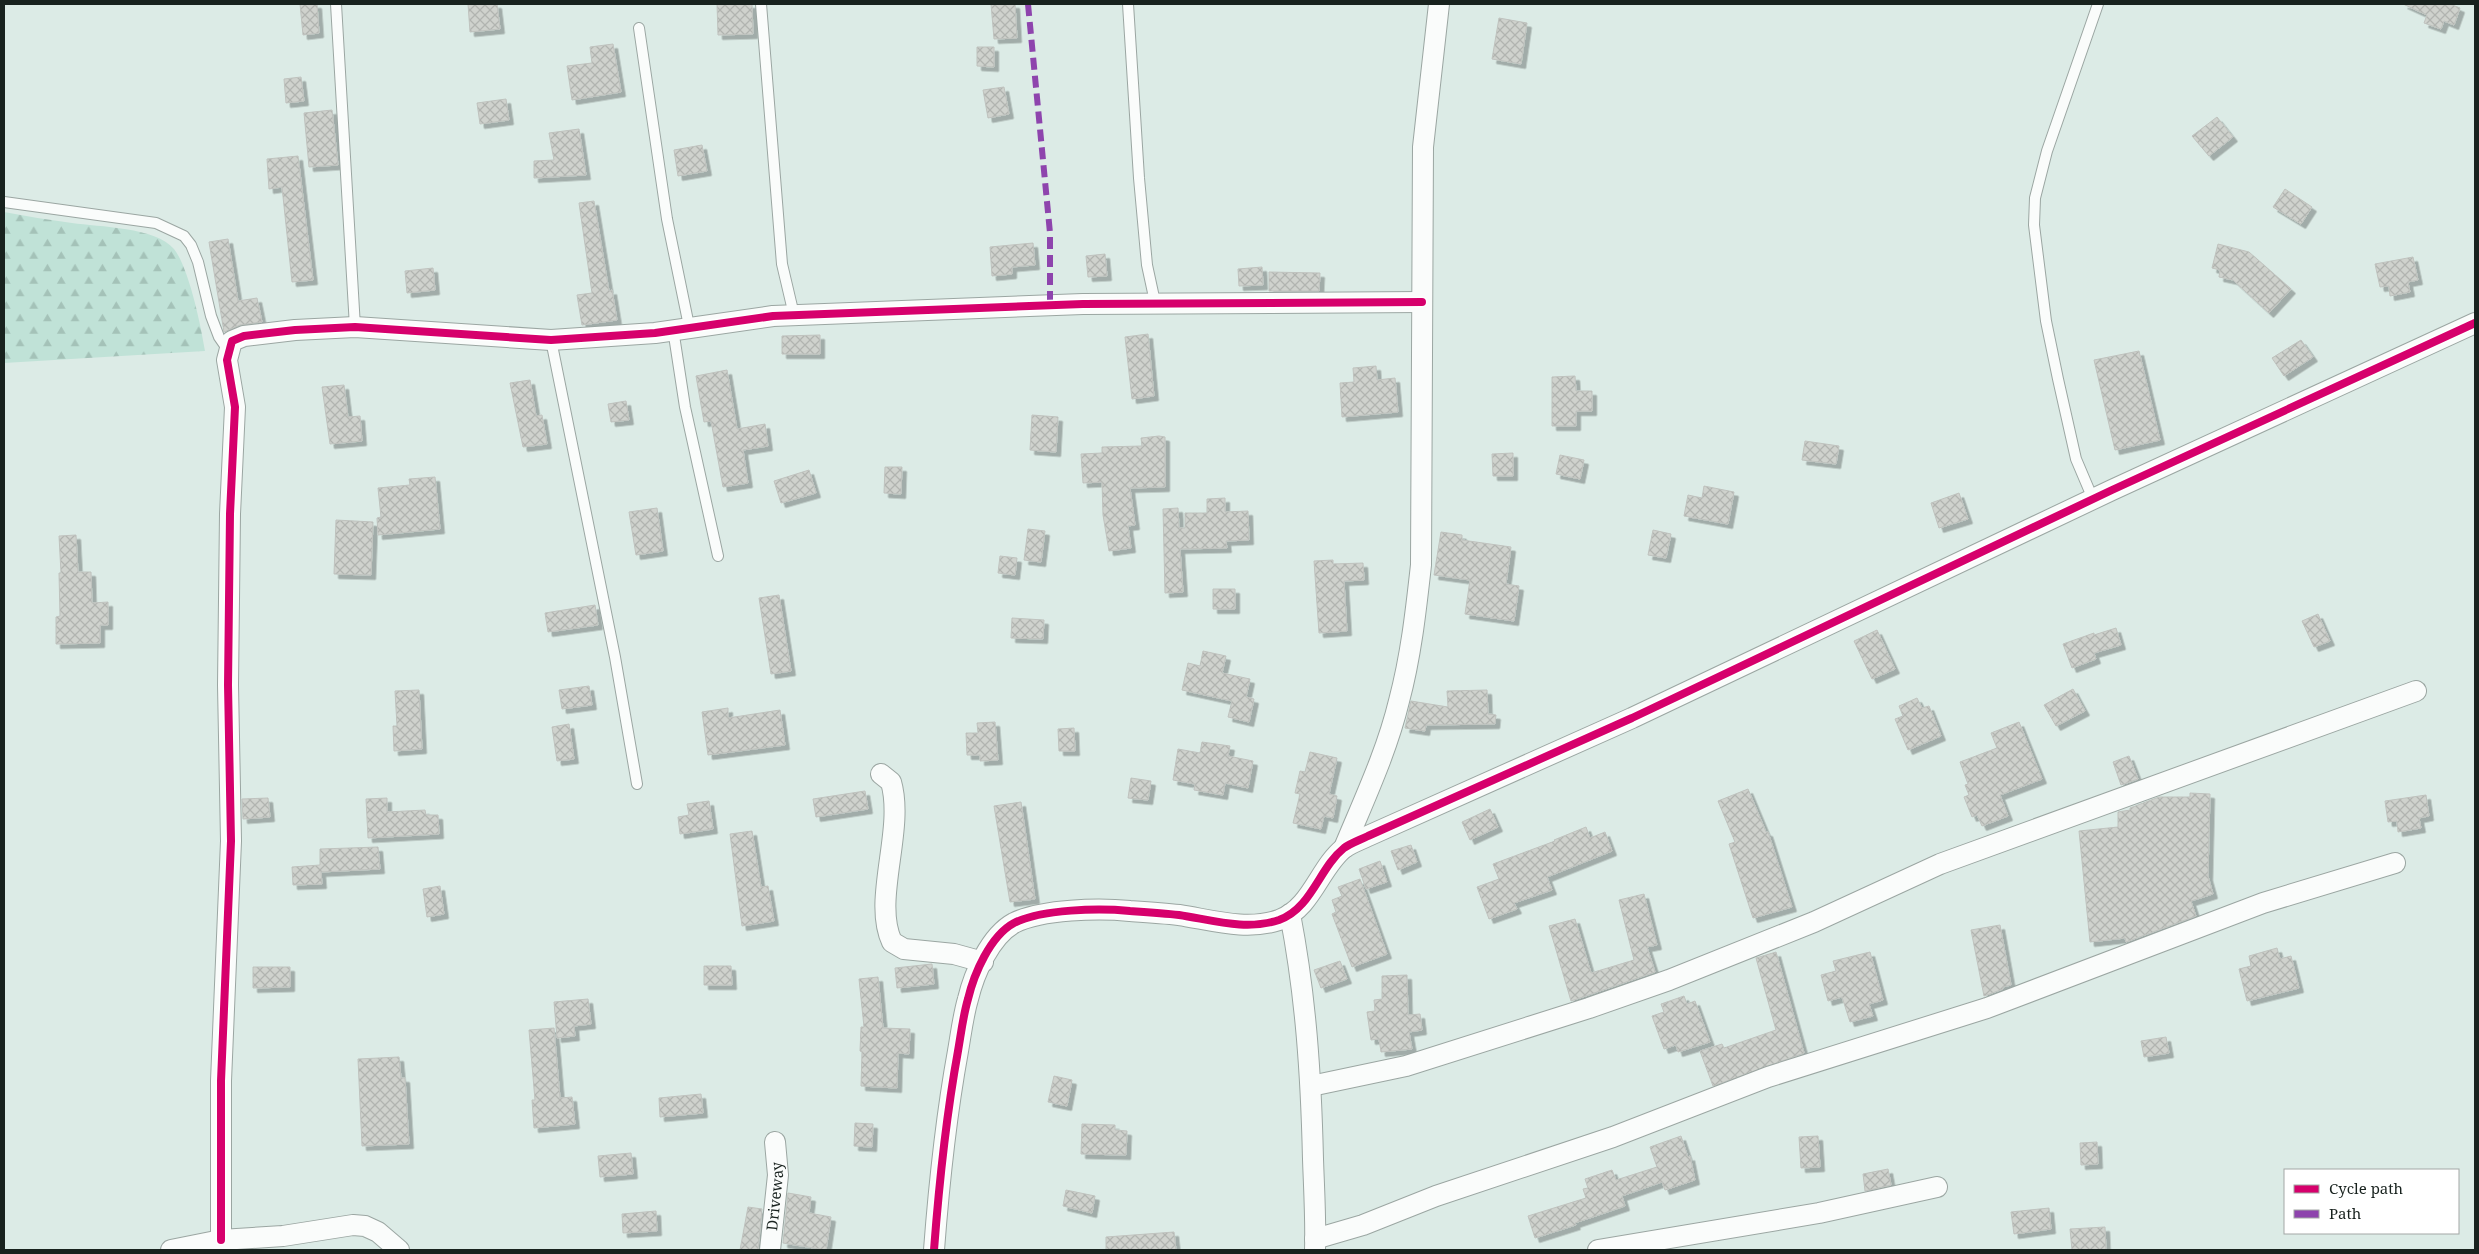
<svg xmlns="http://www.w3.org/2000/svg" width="2479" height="1254" viewBox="0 0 2479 1254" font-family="'Noto Serif',serif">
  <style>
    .forest { fill: url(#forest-firs) }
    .building { fill: url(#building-cross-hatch); stroke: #bfc2be; filter: url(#shadow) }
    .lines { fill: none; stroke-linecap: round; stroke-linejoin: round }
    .lane-casing { stroke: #9ba6a2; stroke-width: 12 }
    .street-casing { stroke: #9ba6a2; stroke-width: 22 }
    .lane { stroke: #fafcfb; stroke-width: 10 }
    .street { stroke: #fafcfb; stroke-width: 20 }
    .quiet { stroke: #8e44ad; stroke-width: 6; stroke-dasharray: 12 6; stroke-linecap: butt }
    .cycleway-casing { stroke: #fff; stroke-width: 11 }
    .cycleway { stroke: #d6006c; stroke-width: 8 }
    .labels { text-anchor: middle; stroke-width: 4.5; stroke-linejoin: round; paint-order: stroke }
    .street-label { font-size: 15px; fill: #18221e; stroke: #fff }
  </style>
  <defs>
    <pattern id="forest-firs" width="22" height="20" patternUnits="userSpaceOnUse" patternTransform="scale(1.25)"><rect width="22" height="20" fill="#c0e2d7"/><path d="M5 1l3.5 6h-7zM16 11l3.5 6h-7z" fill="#a4c2b8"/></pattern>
    <pattern id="building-cross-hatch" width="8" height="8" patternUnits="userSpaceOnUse" patternTransform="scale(1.25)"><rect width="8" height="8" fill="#cfd2cd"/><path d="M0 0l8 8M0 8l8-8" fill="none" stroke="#b1b4b0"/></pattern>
    <filter id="shadow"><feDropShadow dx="4.5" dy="4.5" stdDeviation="0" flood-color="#0004"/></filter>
  </defs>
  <rect width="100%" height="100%" fill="#dcebe6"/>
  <path class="forest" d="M4,212c22,4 45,8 68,11 27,4 84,4 102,26 15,19 27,77 31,102l-201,12z"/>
  <path class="building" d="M300,4h17l2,29 -16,2z
    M468,4h29l3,25 -30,3z
    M717,4h35l1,30 -35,1z
    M991,4h24l2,34 -23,1z
    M2403,4h47l10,4 -6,17 -10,-4 -3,8 -17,-6 3,-8z
    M1499,18l28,5 -6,41 -29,-5z
    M613,44l8,48 -49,8 -5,-34 25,-3 -2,-16z
    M977,47h17v20l-17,-1z
    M301,77l3,24 -18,2 -2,-24z
    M1004,87l5,27 -21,4 -5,-28z
    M506,99l3,21 -29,4 -3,-21z
    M332,110l6,55 -29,2 -5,-54z
    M2217,117l16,20 -24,19 -17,-20z
    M579,129l7,46 -52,3v-17l20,-1 -5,-27z
    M702,145l5,26 -29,5 -4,-26z
    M298,156l15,124 -21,2 -10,-95 -13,2 -2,-30z
    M2285,189l27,18 -11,17 -28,-17z
    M594,201l15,90 3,-1 5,30 -35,5 -5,-30 15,-2 -13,-90z
    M228,239l10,62 19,-3 5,24 -22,3 -16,7 -15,-90z
    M1033,243l2,22 -23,2v7l-20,2 -2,-29z
    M2218,244l31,8 42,37 -22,24 -36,-33 -14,-3 1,-7 -8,-2z
    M1105,254l2,22 -19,1 -2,-21z
    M2413,257l5,23 -10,2 2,10 -20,4 -1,-10 -9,1 -5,-23z
    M1262,267l1,18 -24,1 -1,-17z
    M433,268l2,22 -28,3 -2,-22z
    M1269,272l51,1 -1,18h-50z
    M1148,334l6,62 -22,3 -7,-62z
    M820,335v19h-38v-18z
    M2301,340l12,17 -29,19 -12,-18z
    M2139,351l21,89 -45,10 -21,-90z
    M1376,366l1,14 18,-2 3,34 -56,5 -2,-34 14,-1 -1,-14z
    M727,370l10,59 28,-5 3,22 -25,4 5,33 -25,4 -12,-66 -7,1 -8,-46z
    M1575,376l1,15h16v20h-16v15h-24v-49z
    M530,380l6,36 6,-1 5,29 -24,3 -13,-64z
    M344,385l4,32 12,-1 2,25 -32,3 -8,-57z
    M626,401l3,19 -18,2 -3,-18z
    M1032,415l26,2 -2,35 -26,-2z
    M1159,436l6,1v50l-35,1 5,37 -7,1 3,22 -22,3 -6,-36 -1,-33 -19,1 -2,-29 21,-1v-6l40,-1 -1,-8z
    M1805,441l34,5 -3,18 -34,-4z
    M1513,453v23h-20l-1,-22z
    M1560,455l24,5 -4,19 -24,-5z
    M885,467h17l-1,27 -17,-1z
    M809,470l7,23 -35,10 -7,-22z
    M435,477l5,52 -62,6 -1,-17 4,-1 -3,-29 32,-3 -1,-6z
    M1704,486l30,6 -6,32 -44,-8 4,-21 14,3z
    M1959,493l9,26 -29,9 -8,-25z
    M1225,498v14l23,-1 1,29 -23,1 1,7 -47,1 3,43 -18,1 -2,-84 15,-1 1,20h6v-15h22v-14z
    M657,508l6,43 -27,4 -7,-43z
    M336,520l37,2 -2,53 -37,-1z
    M1028,529l17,2 -4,31 -17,-2z
    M1653,530l18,4 -5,24 -18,-3z
    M1441,532l21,3v5l49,7 -5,37 13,2 -5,35 -49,-7 5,-34 -36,-5z
    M76,535l2,37h13l1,31 16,-1v23h-8v18l-44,1v-27l4,-1 -1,-43h2l-2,-37z
    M1000,556l17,2 -2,17 -17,-2z
    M1333,560v4l30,-1 1,17 -20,1 3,50 -28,2 -5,-72z
    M1213,589h22v20h-22z
    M779,595l12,76 -20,3 -12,-76z
    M595,605l3,20 -50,7 -3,-19z
    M2318,614l12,27 -16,6 -12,-26z
    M1012,618l32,2 -1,19 -32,-1z
    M2116,628l5,17 -27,8 2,6 -24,9 -9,-24 31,-11v2z
    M1877,630l18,39 -23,10 -18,-38z
    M1203,651l23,5 -4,17 28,6 -4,18 8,2 -5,23 -21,-5 4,-16 -50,-11 6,-27 12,3z
    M589,686l3,19 -30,4 -3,-19z
    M2073,689l12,22 -29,15 -12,-21z
    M419,690l3,59 -28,2 -1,-25h4l-2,-35z
    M1487,690l1,24 8,1 -1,9 -69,1 -1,6 -20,-3 6,-27 37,6 -1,-16z
    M1917,698l5,10 7,-2 12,30 -33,14 -13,-31 8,-3 -4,-10z
    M728,708v10l52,-8 5,35 -77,10 -6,-43z
    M995,722l3,38 -18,1v-6h-13l-1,-22h12l-1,-10z
    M2019,722l23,57 -42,16 8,21 -26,10 -5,-11 -5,2 -8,-20 5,-2 -4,-10 3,-1 -8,-22 37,-14 -6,-15z
    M569,724l5,35 -17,2 -5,-34z
    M1074,728l1,23h-16l-1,-22z
    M1202,742l28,4 -2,10 25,5 -5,27 -23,-5 -2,12 -29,-5 1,-6 -22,-4 5,-31 22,4z
    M1310,752l27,6 -8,36 8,2 -4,22 -9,-2 -3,13 -28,-6 7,-29 -5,-1 5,-22 5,1z
    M2129,756l9,23 -17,6 -8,-23z
    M1131,778l20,3 -3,19 -20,-2z
    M1748,789l18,43h2l24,75 -39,11 -24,-74 6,-2 -17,-41z
    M865,791l3,18 -52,8 -3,-18z
    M2190,793l20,1 -2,82 5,18 -22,7 5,15 -70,26 -1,-4 -35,4 -11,-111 39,-4v-15l12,-2v-2l29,-11h31z
    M2426,795l3,21 -10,2 2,10 -23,4 -1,-11 -9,1 -3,-21z
    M268,798l2,19 -27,2 -1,-20z
    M387,798v14l38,-2 1,5h12l1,19 -71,4 -2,-39z
    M709,801l4,28 -33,5 -2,-17 11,-2 -2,-11z
    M1021,802l14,97 -25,3 -16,-96z
    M1490,809l8,18 -28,13 -8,-18z
    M1586,827l4,11 15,-6 7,19 -65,26 5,13 -38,13 3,6 -28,10 -12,-32 22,-8 -6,-15 62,-23 -1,-1z
    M752,831l9,56 7,-1 6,35 -32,5 -12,-92z
    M1411,845l6,17 -19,8 -7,-19z
    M378,847l2,22 -59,3 1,12 -29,1 -1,-18 28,-2v-16z
    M1380,861l7,21 -21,7 -7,-20z
    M1360,879l27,75 -35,13 -20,-53 4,-2 -4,-12 10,-4 -4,-9z
    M440,886l4,28 -17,3 -4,-28z
    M1644,894l13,51 -10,2 8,25 -84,29 -22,-75 26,-7 16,54 43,-13 -15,-60z
    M2000,925l11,60 -8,2v2l-19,7 -13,-66z
    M2277,948l3,11 11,-3 8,32 -52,13 -8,-32 12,-3 -2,-10z
    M1776,952l28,101 -91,33 -13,-35 22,-7 2,4 52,-18 -20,-72z
    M1870,952l13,48 -14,4 4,12 -23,6 -8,-25 -14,4 -7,-26 15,-4 -3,-10z
    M1340,961l7,18 -26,9 -7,-18z
    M932,964l2,20 -37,4 -2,-20z
    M704,966h27l1,19h-28z
    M253,967h37v20l-37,1z
    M1407,975l1,40 12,-1 2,16 -13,2 3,17 -31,3 -2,-13 -8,1 -4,-28 8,-1 -1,-11 8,-1v-23z
    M878,977l5,51 27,1 -1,25 -11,-1 -1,35 -36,-2 1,-34 -2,-1 1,-24h3l-5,-48z
    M1684,996l3,8 8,-3 15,41 -32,10 -2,-7 -12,4 -12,-33 12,-4 -3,-8z
    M588,999l3,25 -17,2 1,10 -18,2 -3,-36z
    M554,1028l6,70 12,-1 3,27 -41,4 -2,-28h3l-6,-70z
    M2166,1037l3,16 -25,4 -3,-16z
    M399,1057l2,21h4l4,66 -47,2 -4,-87z
    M1054,1076l18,4 -5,26 -19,-4z
    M701,1094l2,19 -43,4 -1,-19z
    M855,1123l18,1 -1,23 -18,-1z
    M1082,1124l33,1v5l12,1 -1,24 -45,-1z
    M1681,1136l7,21 2,-1 5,24 -30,10 -3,-8 -40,14 3,10 -50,17 1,2 -41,13 -7,-22 58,-18 -3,-9 5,-1 -3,-9 27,-9 4,10 41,-13 -7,-20z
    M1818,1136l2,31 -19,1 -2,-31z
    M2097,1142l1,22 -17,1 -1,-22z
    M631,1153l2,21 -33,3 -2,-21z
    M1888,1169l3,16 -26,6 -2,-17z
    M1066,1190l29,6 -3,17 -29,-7z
    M788,1193l23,4 -2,16 22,4 -5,33 -43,-7z
    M748,1207l14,2 -4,41h-18z
    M2049,1208l2,21 -37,5 -3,-22z
    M656,1211l1,20 -34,2 -1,-19z
    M2105,1227l1,23h-34l-2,-21z
    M1174,1232l2,18h-70v-13z"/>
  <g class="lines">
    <defs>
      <path id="lane" d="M336,4l19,323
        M761,4l21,260 12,51
        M1128,4l11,174 8,87 8,37
        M639,28l28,191 22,107
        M4,202l152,21 28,13 7,9 7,17 13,54 8,21 9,13
        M673,329l12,78 33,149
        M551,340l64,317 22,127
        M2093,499l-17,-40 -18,-80 -12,-58 -12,-96 1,-27 12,-47 51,-147"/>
      <g id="street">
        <path d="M881,774l10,8c14,48 -19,118 1,160l12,7 50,5 29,8"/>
        <path d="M1344,848c20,-48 43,-97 55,-147 12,-45 17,-91 22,-136l2,-418 16,-143"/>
        <path d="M1290,914c16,83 21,161 23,245 1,30 3,61 2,91"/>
        <path d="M1311,1086l95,-20 183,-58 80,-28 145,-58 126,-58 476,-173"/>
        <path d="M1315,1239l48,-14 73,-29 177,-59 155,-60 219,-69 276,-105 132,-40"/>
        <path d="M221,1240v-159l10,-240 -3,-156 2,-171 5,-107 -8,-47 5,-19 12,-5 51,-6 60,-3 196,13 104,-7 118,-17 310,-12 339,-2"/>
        <path d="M171,1250l50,-10 62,-4 70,-11 12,1 13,6 21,18"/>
        <path id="s1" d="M770,1250l8,-75 -3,-33"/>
        <path d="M934,1250c5,-66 12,-133 24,-199 3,-17 5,-35 10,-52 6,-25 22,-63 46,-76 28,-14 85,-15 116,-12 16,1 33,2 49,4 33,5 67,16 100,5 33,-12 40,-52 65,-72 7,-5 16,-8 24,-12l264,-118 480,-228 363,-167"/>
        <path d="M1598,1250l221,-37 118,-26"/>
      </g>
    </defs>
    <use href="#lane" class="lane-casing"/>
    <use href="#street" class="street-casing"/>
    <use href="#lane" class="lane"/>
    <use href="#street" class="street"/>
    <path class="quiet" d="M1028,4l22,229v72"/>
    <defs>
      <path id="cycleway" d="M221,1240v-159l10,-240 -3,-156 2,-171 5,-107 -8,-47 5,-19 12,-5 51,-6 60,-3 196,13 104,-7 118,-17 310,-12 339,-2
        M934,1250c5,-66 12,-133 24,-199 3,-17 5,-35 10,-52 6,-25 22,-63 46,-76 28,-14 85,-15 116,-12 16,1 33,2 49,4 33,5 67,16 100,5 33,-12 40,-52 65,-72 7,-5 16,-8 24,-12l264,-118 480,-228 363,-167"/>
    </defs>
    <use href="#cycleway" class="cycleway-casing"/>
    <use href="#cycleway" class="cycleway"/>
  </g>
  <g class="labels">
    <g class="street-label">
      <text dy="5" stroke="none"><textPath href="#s1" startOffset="54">Driveway</textPath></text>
    </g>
  </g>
  <rect width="2479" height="1254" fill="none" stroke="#18221e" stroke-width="10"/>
  <rect x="2284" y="1169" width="175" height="65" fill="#ffffff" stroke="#a3a7a5"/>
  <rect x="2294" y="1185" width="25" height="8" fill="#d6006c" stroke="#a3a7a5"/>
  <text x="2329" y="1194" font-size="15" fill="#18221e">Cycle path</text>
  <rect x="2294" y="1210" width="25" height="8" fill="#8e44ad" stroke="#a3a7a5"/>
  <text x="2329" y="1219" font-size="15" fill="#18221e">Path</text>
</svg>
